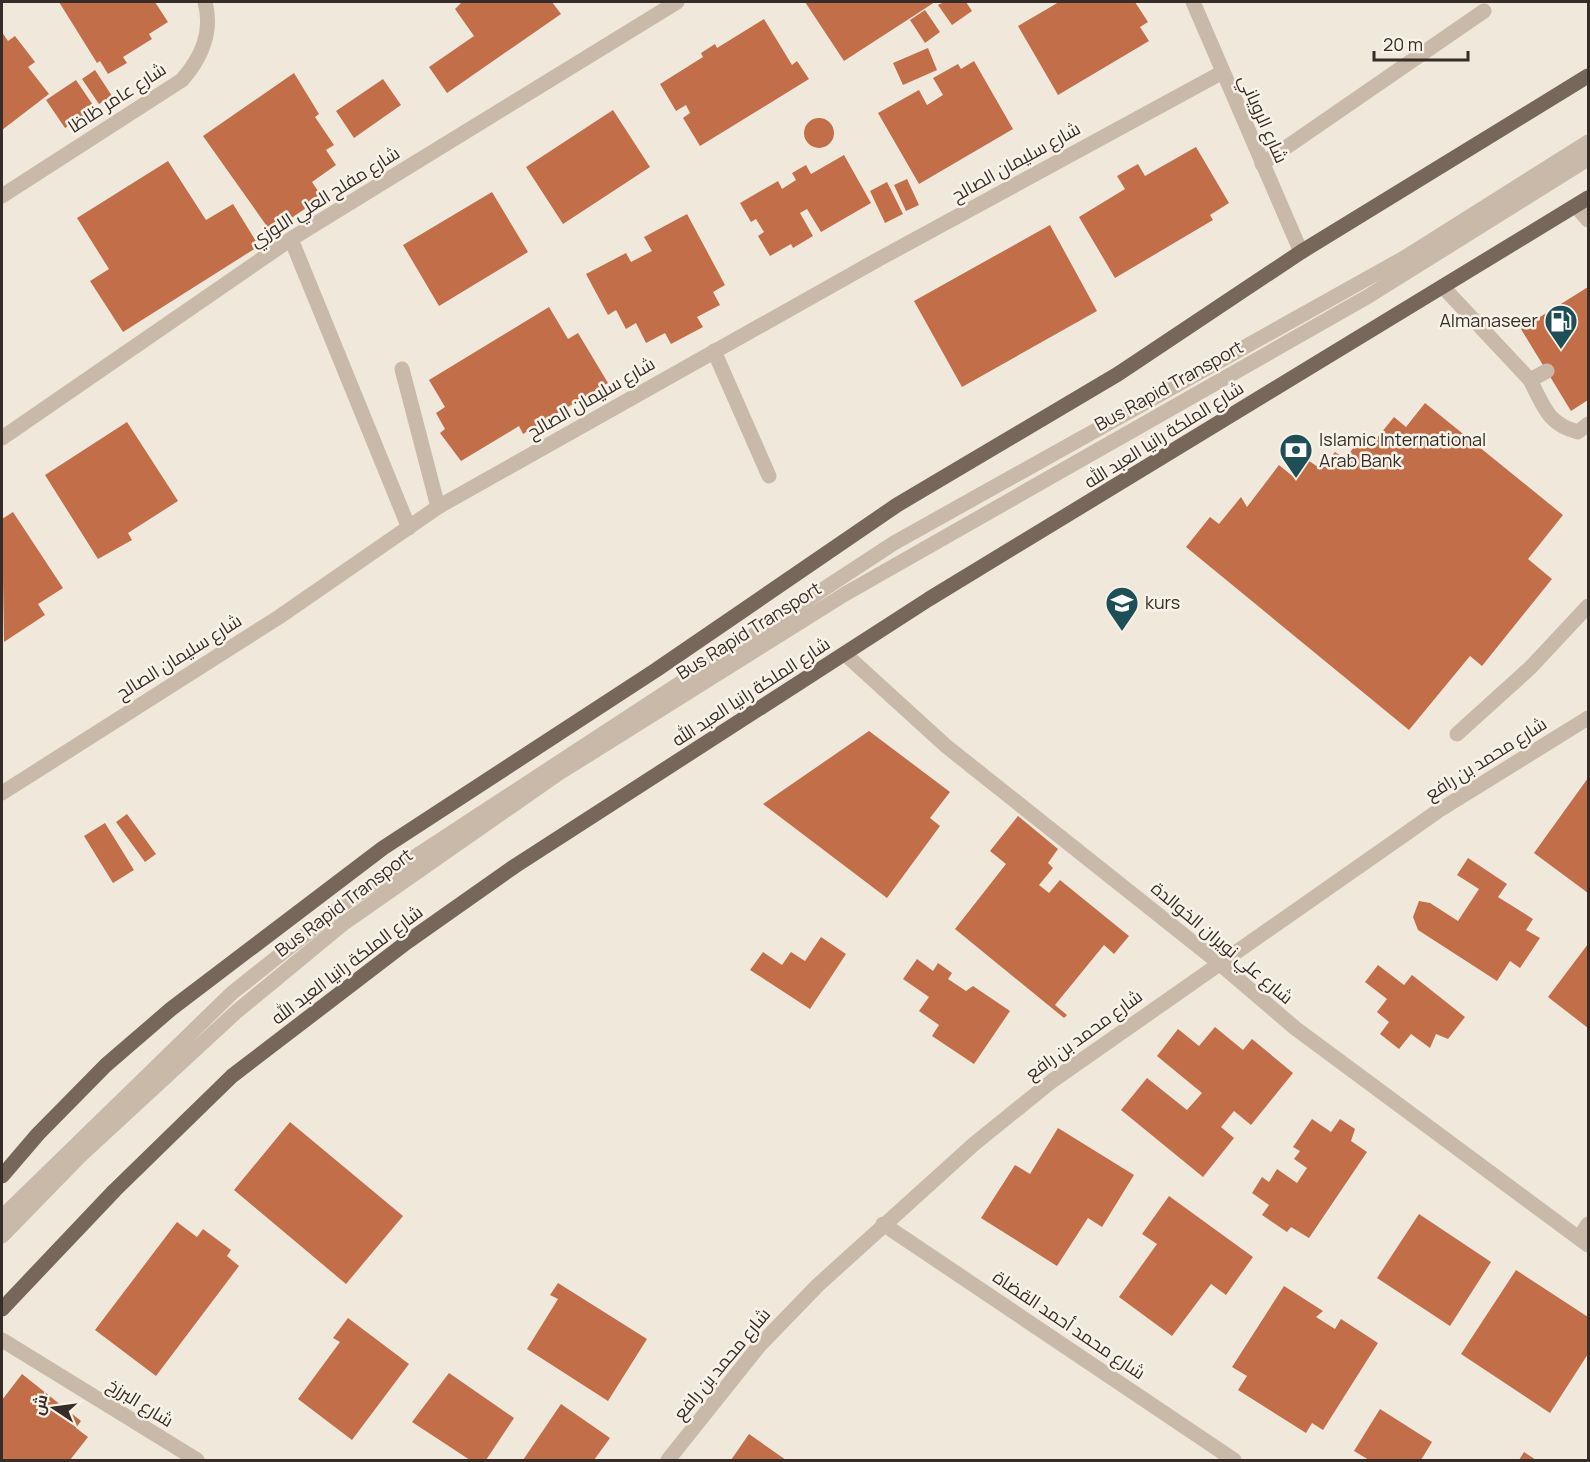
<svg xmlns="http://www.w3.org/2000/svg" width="1590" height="1462" viewBox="0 0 1590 1462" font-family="Manrope,Cairo,sans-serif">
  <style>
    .building { fill: #c26e49 }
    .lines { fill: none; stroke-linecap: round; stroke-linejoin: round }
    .lane { stroke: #c9b9a8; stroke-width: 15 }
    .street { stroke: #c9b9a8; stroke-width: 15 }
    .primary { stroke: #77665a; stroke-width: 15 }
    .labels { text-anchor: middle; stroke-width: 5; stroke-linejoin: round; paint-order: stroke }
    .street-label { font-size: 18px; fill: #362d28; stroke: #f9f2e8 }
    .poi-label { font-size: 18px; fill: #362d28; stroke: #f9f2e8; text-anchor: start }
  </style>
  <rect width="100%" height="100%" fill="#f1e8dc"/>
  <path class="building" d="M59,2h96l13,20 -19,12 3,5 -29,18 4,6 -19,11 -8,-13 -3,2z
    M462,2h90l9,12 -114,79 -18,-26 45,-31 -19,-27z
    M805,2h130l-91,59z
    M944,2h22l6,9 -20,14 -14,-20z
    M1059,2h76l13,20 -8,5 9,14 -91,54 -40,-69z
    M925,10l15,22 -15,11 -15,-23z
    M764,19l28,46 5,-4 12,18 -109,67 -17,-28 7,-5 -4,-8 -10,6 -16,-27 43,-27 -2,-4 14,-9 2,4z
    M2,32l6,9 7,-5 20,26 -7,5 21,27 -47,36z
    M928,48l9,22 -34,15 -10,-22z
    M974,61l39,68 -94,55 -41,-71 41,-23 8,15 16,-10 -10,-17 25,-14 3,5z
    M95,70l17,26 -13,8 -17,-25z
    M294,73l25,41 -4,3 19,28 -8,5 10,15 -24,17 10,15 -51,35 -68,-96z
    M383,79l18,26 -47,33 -18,-27z
    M76,80l19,28 -30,20 -19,-28z
    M613,110l37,57 -87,57 -37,-57z
    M804 133a15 15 0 1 1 30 0a15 15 0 1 1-30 0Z
    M1196,147l33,56 -19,12 3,5 -98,58 -36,-61 46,-28 -8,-13 21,-12 7,12z
    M844,155l27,48 -50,29 -14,-23 -7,4 13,23 -20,12 -2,-4 -21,12 -12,-20 6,-4 -8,-13 -5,3 -11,-19 38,-22 4,8 14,-9 -4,-7 14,-8 5,9z
    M168,161l38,59 27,-16 26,42 -136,86 -33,-51 19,-12 -32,-51z
    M907,179l12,26 -13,6 -12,-26z
    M887,182l16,32 -18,9 -15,-32z
    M492,192l36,60 -89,54 -36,-61z
    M687,214l38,71 -12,7 7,13 -23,12 6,10 -32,17 -6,-11 -19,10 -10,-20 -10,6 -10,-19 -8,5 -22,-41 40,-21 5,9 21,-11 -8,-14z
    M1050,225l47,86 -135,76 -48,-86z
    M1588,287v113l-17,11 -50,-82z
    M549,307l19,32 10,-6 30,50 -85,51 -4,-8 -58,35 -21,-28 5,-4 -9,-16 9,-6 -16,-27z
    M1425,403l138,112 -35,44 24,20 -70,87 -12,-10 -61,74 -223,-183 24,-30 9,7 22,-27 6,10 32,-42 17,14 13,-18 12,8 14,-17 10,7 18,-24 10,8 21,-26 12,10z
    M127,422l51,79 -50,32 4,7 -34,19 -53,-84z
    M13,512l50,76 -25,16 7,11 -41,27 -2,-123z
    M869,731l81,61 -20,26 10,8 -53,72 -124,-94z
    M1588,778v115l-54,-40z
    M127,814l29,40 -11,8 -29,-40z
    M1018,816l40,33 -10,14 5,5 -14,17 10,8 11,-13 69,56 -15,18 -10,-9 -49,60 12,10 -3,3 -109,-89 51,-65 -16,-13z
    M105,823l29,47 -21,13 -29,-47z
    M1468,858l39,26 -9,13 35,22 -7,11 14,8 -20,30 -10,-7 -13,20 -79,-51 -5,-13 6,-16 11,2 28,18 21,-32 -22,-14z
    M821,937l25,17 -36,55 -60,-39 13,-18 19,13 9,-13 14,9z
    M1588,944v84l-40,-31z
    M917,959l16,12 5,-8 14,10 -4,6 18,12 7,-5 37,25 -36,53 -42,-28 7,-11 -20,-14 10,-14 -26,-18z
    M1378,965l26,20 8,-10 53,42 -17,22 -12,-5 -6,14 -19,-14 -12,15 -19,-15 9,-12 -12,-10 10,-13 -22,-17z
    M1215,1027l28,23 9,-11 41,34 -42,52 -17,-14 -13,16 13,11 -31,39 -82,-67 26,-32 40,32 15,-17 -45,-37 21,-27 21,17z
    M1312,1119l19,13 9,-13 15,10 -4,12 16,11 -58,86 -18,-11 -4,5 -25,-17 7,-10 -17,-12 10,-16 7,5 8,-13 20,14 10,-15 -13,-9 6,-8 -7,-4z
    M290,1122l113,94 -57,68 -112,-94z
    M1058,1128l76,47 -32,52 -14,-9 -31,48 -76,-48 34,-53 15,9z
    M1169,1196l84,61 -27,38 -15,-11 -39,52 -53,-39 38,-53 -15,-10z
    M1419,1214l72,48 -41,64 -73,-48z
    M177,1222l20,15 6,-8 28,21 -4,6 12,10 -83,110 -61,-46z
    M1516,1270l72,47v37l-38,59 -89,-59z
    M558,1283l89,56 -39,62 -81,-52 31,-50 -8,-4z
    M1284,1286l39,25 -7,6 19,12 6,-10 37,24 -55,87 -11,-7 -6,10 -68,-43 9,-14 -15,-9z
    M348,1318l61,46 -57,76 -54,-41 42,-57 -7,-4z
    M449,1373l65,45 -28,42h-16l-58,-38z
    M22,1374l59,47 -5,7 12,9 -18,23h-68v-60z
    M561,1404l49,34 -16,22h-71z
    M1380,1409l52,33 -11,18h-52l-15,-9z
    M749,1434l37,26h-55z
    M1524,1452l12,8h-17z"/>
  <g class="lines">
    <path class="lane" d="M1262,164l222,-153
      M1576,206l12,14
      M1443,287l87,93 17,-9
      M714,351l55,125
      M402,369l36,138
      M1530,380c14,26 17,44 48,52l10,-8
      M1457,734l74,-67 57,-61
      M2,1217l230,-224 117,-93 545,-357 510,-285 184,-116
      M2,1236l78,-80 156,-144 108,-89 212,-148 289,-181 522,-297 221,-138
      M1579,1238l9,-14"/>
    <path class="street" d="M1193,2l108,250
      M2,196l180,-116c20,-23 31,-48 23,-78
      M291,239l118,289
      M2,438l289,-199 386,-237
      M845,654l101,92 273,217 76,65 293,217
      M2,793l277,-176 159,-110 441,-248 342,-186
      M883,1224l351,236
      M2,1340l195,120
      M668,1460l91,-114 59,-61 156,-141 78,-63 339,-237 47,-33 150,-93"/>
    <path class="primary" d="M2,1176l36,-42 68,-69 65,-56 212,-161 273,-178 241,-165 221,-131 183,-122 287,-176
      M2,1309l113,-119 117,-114 175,-134 108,-76 414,-267 659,-401"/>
  </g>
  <defs>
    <symbol id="fuel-pin" viewBox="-11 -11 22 30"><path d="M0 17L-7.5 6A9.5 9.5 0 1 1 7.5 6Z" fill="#1f4f56" stroke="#f9f2e8"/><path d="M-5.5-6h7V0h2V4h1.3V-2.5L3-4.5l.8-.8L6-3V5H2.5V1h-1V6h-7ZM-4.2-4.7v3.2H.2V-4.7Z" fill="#fff"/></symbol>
    <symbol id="bank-pin" viewBox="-11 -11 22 30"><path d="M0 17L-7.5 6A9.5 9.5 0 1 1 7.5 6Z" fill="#1f4f56" stroke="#f9f2e8"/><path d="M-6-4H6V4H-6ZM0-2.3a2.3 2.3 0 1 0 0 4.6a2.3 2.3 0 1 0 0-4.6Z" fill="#fff"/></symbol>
    <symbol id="school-pin" viewBox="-11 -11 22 30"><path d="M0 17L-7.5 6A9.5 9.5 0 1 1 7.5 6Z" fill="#1f4f56" stroke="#f9f2e8"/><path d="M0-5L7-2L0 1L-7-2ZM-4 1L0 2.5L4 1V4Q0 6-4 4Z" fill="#fff"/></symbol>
  </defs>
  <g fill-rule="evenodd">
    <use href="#fuel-pin" x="1542" y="302" width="38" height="52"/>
    <use href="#bank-pin" x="1277" y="431" width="38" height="52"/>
    <use href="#school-pin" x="1103" y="584" width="38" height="52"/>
  </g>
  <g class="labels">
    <g class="street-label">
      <text transform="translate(117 98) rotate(-33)" y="6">شارع عامر ظاظا</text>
      <text transform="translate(1263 119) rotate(66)" y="6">شارع الروياني</text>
      <text transform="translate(1016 162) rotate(-29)" y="6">شارع سليمان الصالح</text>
      <text transform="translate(325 197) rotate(-32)" y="6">شارع مفلح العلي اللوزي</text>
      <text transform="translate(1169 386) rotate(-29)" y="6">Bus Rapid Transport</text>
      <text transform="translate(591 398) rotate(-30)" y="6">شارع سليمان الصالح</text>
      <text transform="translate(1164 435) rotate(-32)" y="6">شارع الملكة رانيا العبد الله</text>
      <text transform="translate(749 631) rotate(-32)" y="6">Bus Rapid Transport</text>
      <text transform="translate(179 657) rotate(-32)" y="6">شارع سليمان الصالح</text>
      <text transform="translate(751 692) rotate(-33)" y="6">شارع الملكة رانيا العبد الله</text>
      <text transform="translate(1486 759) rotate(-32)" y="6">شارع محمد بن رافع</text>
      <text transform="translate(344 903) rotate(-37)" y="6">Bus Rapid Transport</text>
      <text transform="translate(1222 943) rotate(40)" y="6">شارع علي نويران الخوالدة</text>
      <text transform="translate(347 965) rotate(-37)" y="6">شارع الملكة رانيا العبد الله</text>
      <text transform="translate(1084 1035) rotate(-36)" y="6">شارع محمد بن رافع</text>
      <text transform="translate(1069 1325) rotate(34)" y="6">شارع محمد أحمد القضاة</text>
      <text transform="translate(722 1364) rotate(-50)" y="6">شارع محمد بن رافع</text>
      <text transform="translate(140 1403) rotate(32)" y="6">شارع البرزخ</text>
    </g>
    <g class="poi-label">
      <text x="1538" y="327" text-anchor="end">Almanaseer</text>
      <text x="1319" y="446">Islamic International<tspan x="1319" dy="21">Arab Bank</tspan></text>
      <text x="1145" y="609">kurs</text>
    </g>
  </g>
  <rect width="1590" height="1462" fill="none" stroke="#362d28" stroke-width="6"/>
  <g transform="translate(54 1408) rotate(283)" stroke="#f9f2e8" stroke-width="4.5" paint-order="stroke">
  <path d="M0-4.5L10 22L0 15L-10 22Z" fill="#362d28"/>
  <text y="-9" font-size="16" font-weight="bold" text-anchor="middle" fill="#362d28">ش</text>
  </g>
  <path d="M1374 51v9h94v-9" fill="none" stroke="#362d28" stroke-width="3"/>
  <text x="1383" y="51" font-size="18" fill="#362d28" stroke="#f9f2e8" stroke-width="4.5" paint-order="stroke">20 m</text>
</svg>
